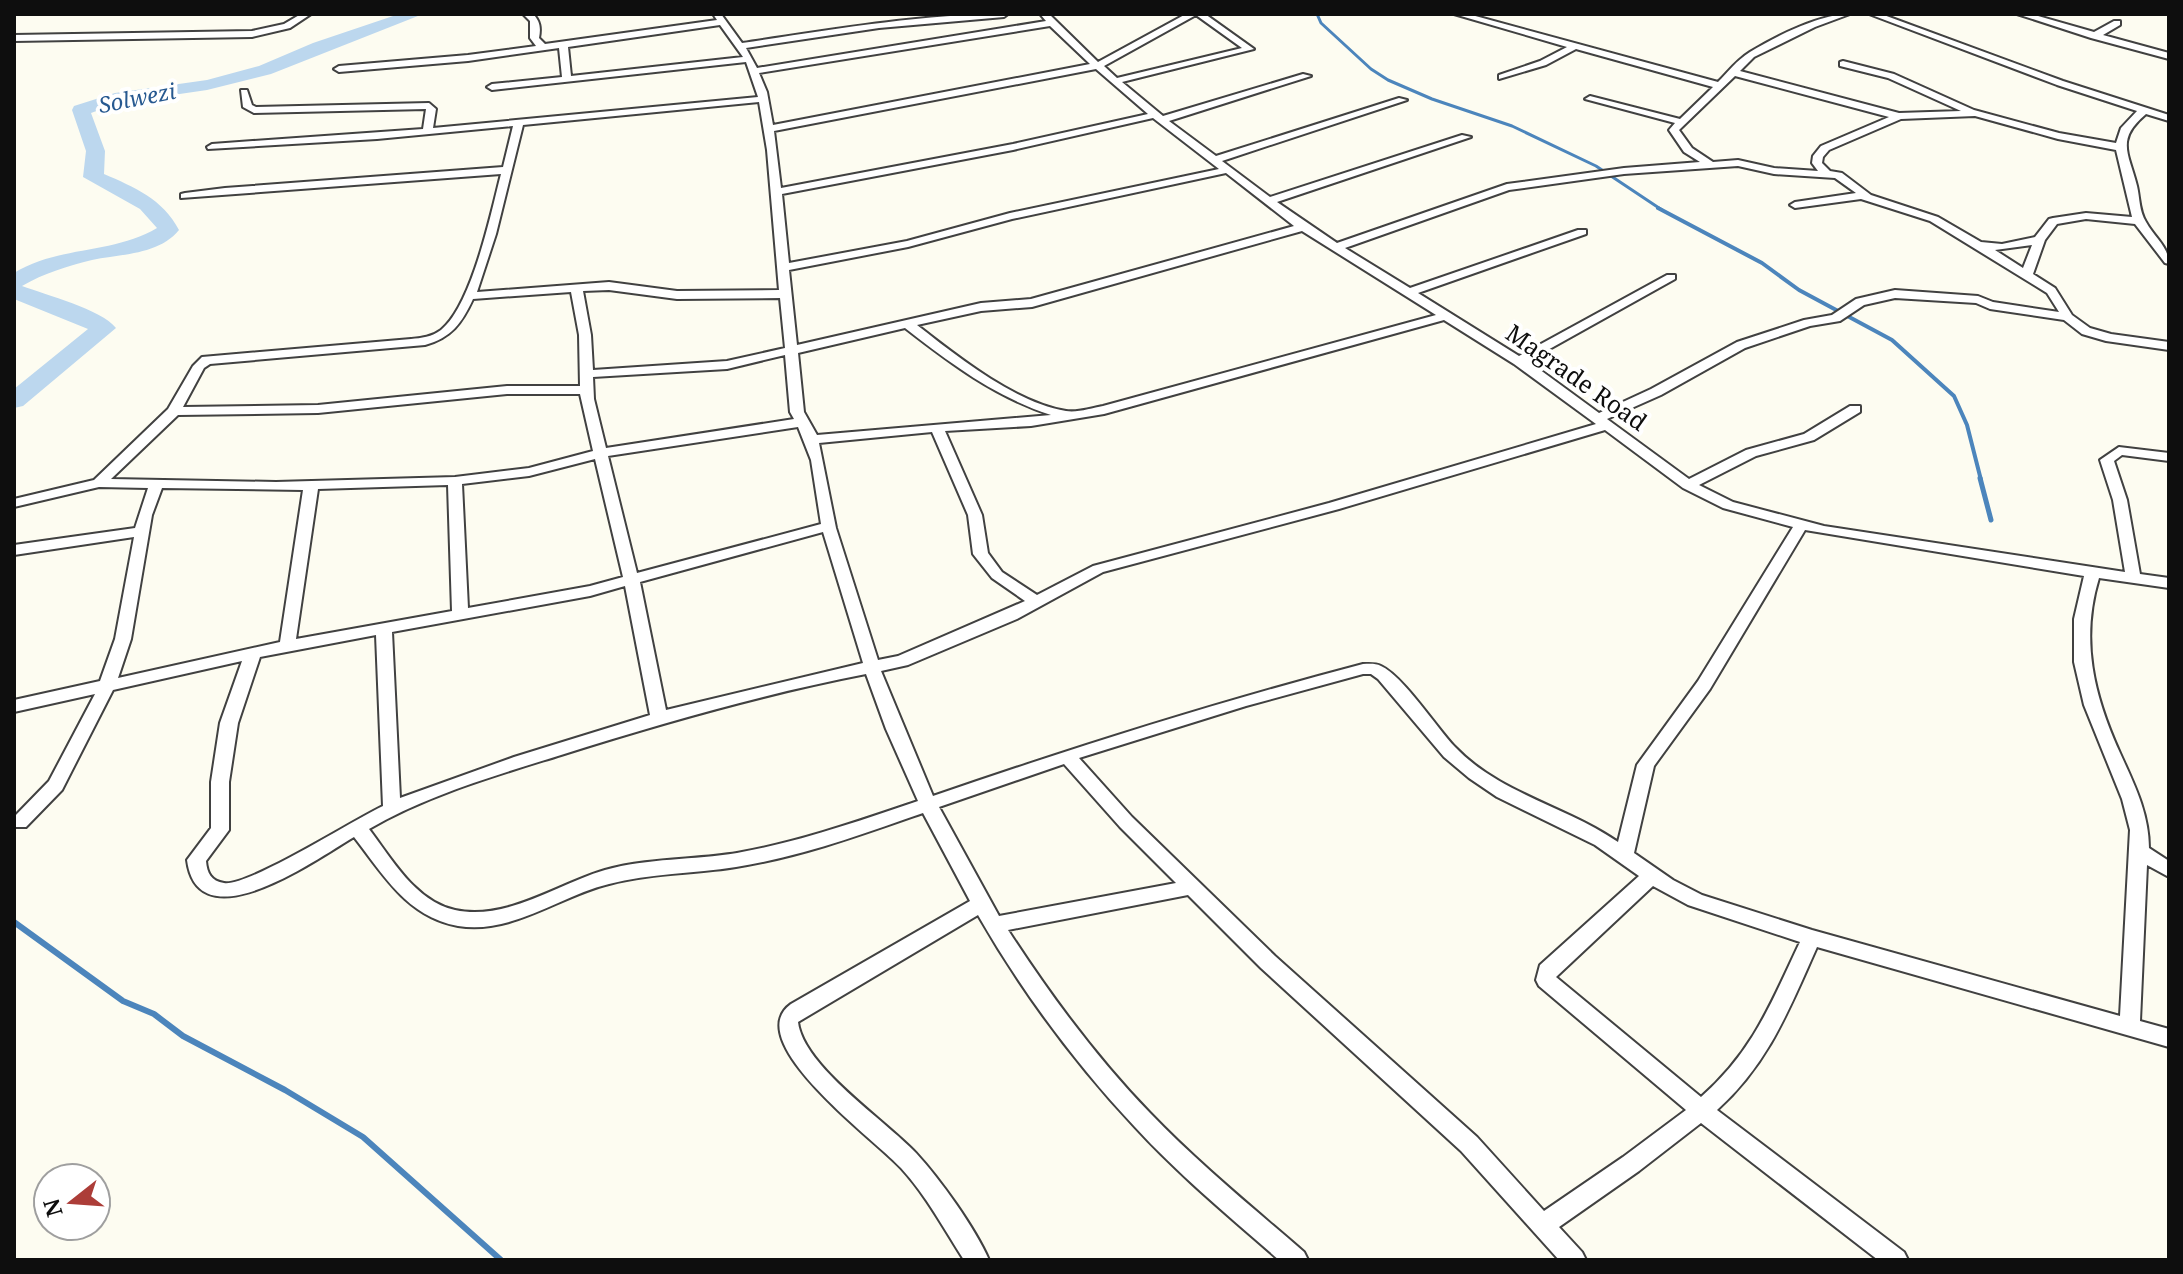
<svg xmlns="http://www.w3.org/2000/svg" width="2183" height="1274" viewBox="0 0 2183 1274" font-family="'Noto Serif',serif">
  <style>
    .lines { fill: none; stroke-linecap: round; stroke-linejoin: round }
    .stream-far3 { stroke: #4c85bc; stroke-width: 3 }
    .stream-far2 { stroke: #4c85bc; stroke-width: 4 }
    .stream-far1 { stroke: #4c85bc; stroke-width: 5 }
    .stream { stroke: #4c85bc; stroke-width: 6 }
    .river { fill: #bcd7ee; fill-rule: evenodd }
    .street-casing { stroke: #414141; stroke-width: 4 }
    .street { fill: #fff; fill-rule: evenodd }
    .labels { text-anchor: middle; stroke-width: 8; stroke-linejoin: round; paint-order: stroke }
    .far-water-label { font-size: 22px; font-style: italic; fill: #275990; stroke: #fff }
    .street-label { font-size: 24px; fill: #0e0e0e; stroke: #fff }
  </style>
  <rect width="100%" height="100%" fill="#fdfcf1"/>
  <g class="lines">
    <path class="stream-far3" d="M1317,14l4,9 50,46 17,11 44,19 80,27 84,40 66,44"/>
    <path class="stream-far2" d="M1658,208l104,55 37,27 93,50 62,56 13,29 14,55"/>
    <path class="stream-far1" d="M1980,478l11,42"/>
    <path class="stream" d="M14,922l109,79 31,13 29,22 102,54 78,47 138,123"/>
    <path class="river" d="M399,14h24l-152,60 -64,16 -89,13 -27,10 14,38 -1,23c30,13 59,25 75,56 -20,25 -59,24 -87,30 -24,6 -48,13 -70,26 24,9 79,23 94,42l-93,78 -9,2v-19l74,-60 -74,-30v-26c43,-27 100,-19 143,-45l-17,-19 -57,-32 3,-26 -14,-41 2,-4 41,-13 92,-13 52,-14 54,-23z"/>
    <defs>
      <path id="street" d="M301,14h10l-21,14 -38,9 -238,4v-6l238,-4 32,-7z
        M523,14h10c7,7 8,14 6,24l6,6 172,-24 -4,-6h8l21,29c89,-13 177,-29 266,-29l-4,3 -125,11 -133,20 11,20 289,-47 -6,-7h9l49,48 88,-48h19l49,35 -132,33 41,34 140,-42 8,2 -142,45 47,35 183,-58 8,2 -185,61 48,36 192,-62 9,2 -194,65 60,41 170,-59 117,-16 76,-6 -16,-10 -15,-22 6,-7 -90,-24 5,-3 90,23 33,-32 -137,-38 -30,16 -47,14v-4l41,-14 27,-14 -113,-33h14l250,68c10,-10 19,-22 32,-30 26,-16 70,-38 100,-38l-35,13 -61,30 -14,14 159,42 62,-2 -73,-33 -48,-12v-4l3,-1 51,13 80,36 85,23 57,10 5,-15 16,-17 -80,-26 -188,-71h12l182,67 106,34v6l-23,-7c-31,26 -17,39 -9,72 3,13 2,25 9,36 8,15 23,25 23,42l-4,-1 -30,-39 -49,-5 -29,5 -12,16 -12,34 22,14 17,27 18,13 21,6 58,8v8l-63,-9 -24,-7 -18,-14 -74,-11 -14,-6 -81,-5 -31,7 -24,16 -30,5 -65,22 -84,47 -54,24 82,60 57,-29 58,-16 46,-28h10v6l-46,28 -58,16 -57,29 34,17 91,24 301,46 -12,-72 -13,-40 19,-13 50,6v8l-47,-6 -8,6 13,39 13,74 29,4v10l-70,-10c-19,62 -5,118 21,175 14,31 29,60 29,95l20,13v16l-22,-12 -7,156 29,8v18l-352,-100c-28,62 -48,116 -100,163l187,142 4,8h-30l-177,-137 -62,48 -80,56 23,25 4,8h-27l-98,-109 -200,-183 -73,-73 -180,35c42,65 88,127 142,183 48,50 102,94 154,139l4,8h-29c-49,-43 -100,-85 -144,-133 -60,-64 -114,-137 -157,-212l-180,107c5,44 87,98 118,131 24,26 59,75 73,107h-25c-20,-31 -38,-65 -63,-92 -24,-27 -162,-127 -110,-164l179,-103 -47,-88c-60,21 -123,44 -187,54 -42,7 -86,6 -127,17 -50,12 -97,51 -151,42 -51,-9 -75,-52 -104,-89 -36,21 -156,108 -167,23l24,-32v-46l9,-59 22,-62 -129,29 -51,100 -36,37h-12v-10l35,-36 46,-87 -81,18v-12l86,-19 15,-42 19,-102 -120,18v-10l121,-17 13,-40 -49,-1 -85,20v-8l80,-19 74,-71 25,-43 9,-9 209,-18c10,-1 21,-2 30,-9 31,-25 50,-117 60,-156l-320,24v-4l4,-1 40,-5 278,-21 10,-41 -136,13 -169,10 -1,-2 5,-3 211,-15 3,-20 -172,4 -11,-6 -2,-17h6l5,15 4,2 173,-4 7,6 -3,19 325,-31 -12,-35 -254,28 -5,-3 5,-3 70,-7 -3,-29 -91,13 -129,11 -5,-3 5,-3 129,-11 68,-9 -6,-8v-17zM1196,15l46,33 -125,30 -13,-12zM720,25l23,32 -172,19 -3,-29zM1050,26l40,38 -317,61 -6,-33 -8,-19zM1096,69l52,45 -135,30 -232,44 -7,-57zM1735,76l154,41 -68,29 -8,10 -1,7 6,8 -44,-3 -36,-8 -25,2 -21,-14 -13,-18zM759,102l8,48 12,140 -102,1 -68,-9 -132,10 19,-58 27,-109zM1975,116l83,23 58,11 16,67 -46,-4 -33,5 -4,1 -14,18 -33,7 -21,-2 -43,-25 -67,-22 -29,-22 -12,-2 -8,-8 1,-6 6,-7 72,-31zM1153,118l66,51 -209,44 -103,28 -118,22 -7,-69 231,-44zM1738,166l36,8 61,4 21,15 -61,9 -5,3 5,3 66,-9 69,22 117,72 12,19 -66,-10 -15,-6 -83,-6 -39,9 -24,16 -28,5 -67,22 -86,47 -52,24 -71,-52 147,-82v-4h-8l-148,81 -101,-63 168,-59v-4h-8l-168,58 -65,-40 164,-58 115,-16zM1226,173l68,53 -263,73 -50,4 -184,42 -8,-75 119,-23 104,-28zM1302,231l134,84 -333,91c-11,2 -26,7 -37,5 -52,-9 -108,-54 -149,-86l64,-14 51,-4zM2032,245l-9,23 -28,-18zM609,290l68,9 103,-1 5,50 -58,13 -134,9 -2,-35 -8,-44zM571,292l8,43 1,51h-73l-189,19 -135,2 21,-39 6,-4 215,-19c26,-7 37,-22 48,-46zM1444,320l70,44 82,60 -267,79 -236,63 -56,29 -35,-23 -14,-19 -6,-38 -37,-84 86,-5 73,-12zM905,328c45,35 90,69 146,87l-234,20 -13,-23 -6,-59zM785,355l5,57 4,7 -188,29 -12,-49 -1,-22 134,-8zM507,394h73l13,57 -64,17 -74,9 -179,5 -165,-3 67,-64 140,-2zM798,427l13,33 10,64 -184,49 -29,-117zM1605,430l78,58 40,20 70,19 -95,154 -61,84 -19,77c-52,-36 -118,-48 -163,-95 -19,-20 -52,-71 -74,-81 -6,-3 -12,-2 -18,-2 -145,38 -288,83 -430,132l-52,-125 27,-6 109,-46 86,-47 236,-63zM932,432l36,83 5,39 19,24 33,23 -127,55 -20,4 -42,-132 -17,-85zM595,459l28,118 -33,9 -122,22 -6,-124 67,-8zM448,485l4,126 -156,28 22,-150zM162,488l141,2 -23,152 -162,36 13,-39 21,-124zM1805,530l279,46 -10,43v43l10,43 38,94 8,31 -10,186 -308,-86 -110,-35 -29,-15 -39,-27 20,-87 56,-77zM823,532l40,131 -197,47 -26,-128zM625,586l25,129 -136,42 -114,41 -8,-166 198,-36zM376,635l7,171c-30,14 -135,81 -159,77 -13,-2 -17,-10 -18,-22l23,-31v-48l9,-59 22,-66zM866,674l20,55 32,72c-59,20 -119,41 -181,52 -43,7 -89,5 -132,17 -48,14 -98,51 -150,40 -40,-9 -63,-51 -86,-81 58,-34 128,-54 192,-74 101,-32 202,-61 305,-81zM1363,674h8l7,5 66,78 25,21 28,19 98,48 44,31 -99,89 -4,15 3,6 147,124 -63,47 -79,54 -67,-74 -202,-181 -143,-139 -53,-59 167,-52zM1064,764l56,63 56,56 -177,33 -60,-109zM1653,886l35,19 112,37c-29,61 -46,108 -99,155l-145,-120z
        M2017,14h14l63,18 20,-11h6v4l-17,10 66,18v6l-78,-21z"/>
    </defs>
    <use href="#street" class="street-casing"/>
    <use href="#street" class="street"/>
  </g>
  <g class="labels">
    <g class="far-water-label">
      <text transform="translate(137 98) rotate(-11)" y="8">Solwezi</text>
    </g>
    <g class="street-label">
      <text transform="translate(1576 378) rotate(35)" y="8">Magrade Road</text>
    </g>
  </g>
  <rect width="2183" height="1274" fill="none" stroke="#0e0e0e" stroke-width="32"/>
  <g transform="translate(72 1202) rotate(253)"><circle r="38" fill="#ffffff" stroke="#9f9f9f" stroke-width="2"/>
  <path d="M0-6L14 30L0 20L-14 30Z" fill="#ac3d38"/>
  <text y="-12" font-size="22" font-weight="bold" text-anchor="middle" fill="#0e0e0e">N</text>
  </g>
</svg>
